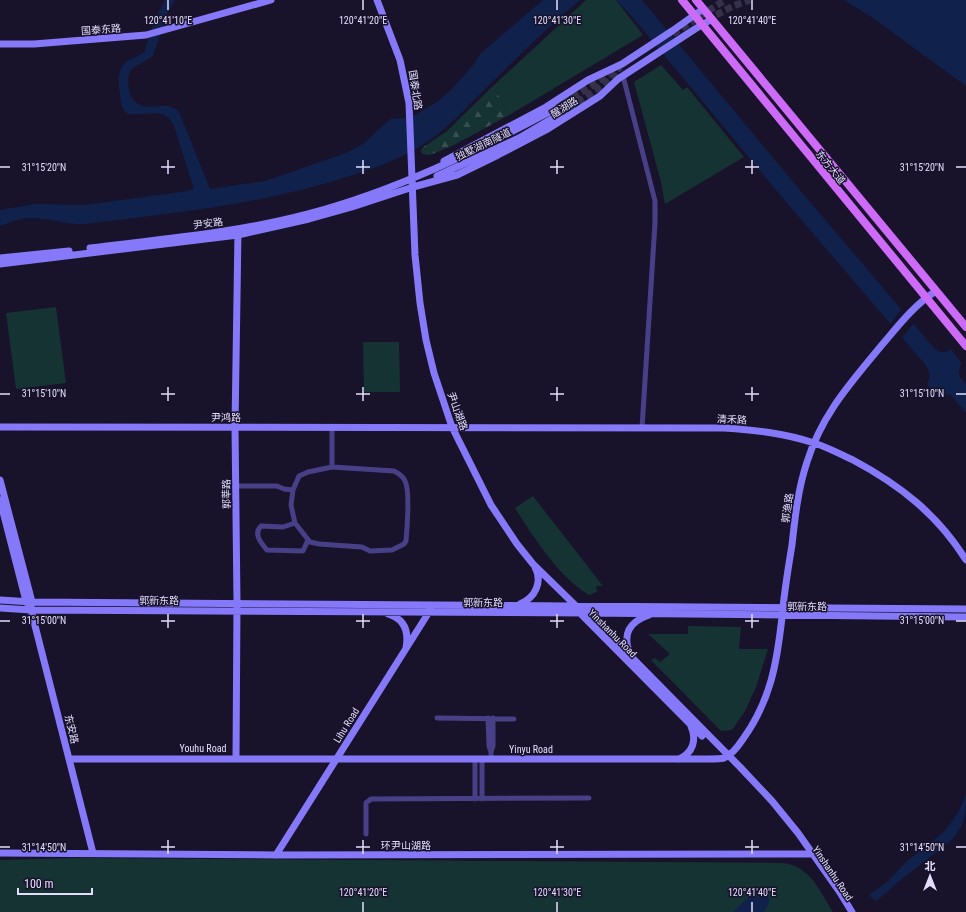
<svg xmlns="http://www.w3.org/2000/svg" width="966" height="912" viewBox="0 0 966 912" font-family="'Roboto Condensed','Noto Sans SC',sans-serif">
  <style>
    .green { fill: #163334 }
    .forest { fill: url(#forest-firs) }
    .water { fill: #10224c }
    .pier { fill: #18122b }
    .lines { fill: none; stroke-linecap: round; stroke-linejoin: round }
    .secondary-tunnel { stroke: #36314a; stroke-width: 7; stroke-dasharray: 7 3.5; stroke-linecap: butt }
    .street { stroke: #484087; stroke-width: 5 }
    .secondary { stroke: #8579f9; stroke-width: 7 }
    .primary { stroke: #cd6af8; stroke-width: 8 }
    .ticks { fill: none; stroke: #e3defd; stroke-width: 1.5 }
    .labels { text-anchor: middle; stroke-width: 3; stroke-linejoin: round; paint-order: stroke }
    .street-label { font-size: 10px; fill: #e3defd; stroke: #18122b }
    .ticks-label { font-size: 10px; text-anchor: middle; fill: #e3defd; stroke: #18122b; stroke-width: 3; stroke-linejoin: round; paint-order: stroke }
  </style>
  <defs>
    <pattern id="forest-firs" width="22" height="20" patternUnits="userSpaceOnUse"><rect width="22" height="20" fill="#163334"/><path d="M5 1l3.5 6h-7zM16 11l3.5 6h-7z" fill="#385052"/></pattern>
  </defs>
  <rect width="100%" height="100%" fill="#18122b"/>
  <path class="green" d="M586,0h30l27,35 -132,79h-2l-16,-28z
    M661,65l22,25 4,-3 57,70 -79,47 -4,-22 -27,-100z
    M56,307l10,76 -50,6 -10,-76z
    M363,342h36l1,50h-36z
    M533,496l70,90h-7l1,6 -8,3c-29,-17 -56,-58 -74,-87z
    M688,626l53,1 -2,22h29l-12,38 -11,24 -13,19 -11,1 -70,-71 4,-2 5,4 10,-8 -22,-20h40z
    M76,858l707,5c28,4 36,27 50,49h-833v-52z"/>
  <path class="forest" d="M493,86l16,28h2l-59,32 -22,9 -8,-1 -1,-3 1,-3 25,-17z"/>
  <path class="water" d="M165,0h10l-7,12 -15,43 -3,3 -17,10 -3,3c-4,12 -2,31 13,35 12,3 26,-5 36,6l31,77 55,-8 81,-28 17,-9 27,-25 14,-1 11,-3 23,-14 14,-12 22,-25 7,-11 62,-53h37c-34,28 -65,60 -97,91 -17,17 -33,35 -53,49 -24,17 -52,27 -80,36 -86,28 -175,37 -264,48 -20,1 -39,-7 -59,-6 -10,1 -18,5 -27,8v-16l35,-6 49,1 104,-14 5,-2v-3l-19,-60c-10,-21 -28,-9 -46,-12 -7,-5 -7,-12 -8,-20 -2,-12 -4,-26 9,-34 6,-3 12,-5 16,-9 4,-18 11,-35 20,-51z
    M616,0h26l157,189 135,159c6,5 11,6 16,1l11,13 -2,10v4l7,9v28l-15,-18 -7,-1 -5,3 -12,-13c5,-8 2,-14 -3,-21l-143,-167 -152,-183z
    M844,0h122v86l-93,-68z
    M966,794c0,23 0,26 -13,45l-56,44 -17,15 -5,3 -5,-5v-2l16,-11 21,-22 37,-29 14,-19z
    M757,889l5,1 7,8v6l-5,8h-31z"/>
  <path class="pier" d="M902,308l12,15 -13,16 -12,-13z"/>
  <g class="lines">
    <path class="secondary-tunnel" d="M707,20l26,-14 17,-6
      M673,34l52,-34
      M555,109l66,-42
      M560,114l60,-40"/>
    <path class="street" d="M623,76l32,125v22l-13,205
      M332,427v40
      M236,486h41l7,3 9,1 6,-14 9,-4 24,-5 62,4c4,2 9,5 11,10 5,9 2,48 1,60l-2,3 -12,6 -22,1 -8,-4 -43,-3 -9,-2 -15,-19 -4,-18 2,-15
      M295,523l-12,4 -22,-1c-8,8 0,17 6,24l36,1 5,-11
      M437,718l77,1
      M488,718l1,28 2,6v7
      M491,752l2,-6v-28
      M475,759v40
      M482,759v40
      M366,834v-31l5,-4 218,-1"/>
    <path class="secondary" d="M377,0l23,60 9,43 6,152 5,48 6,37 8,33 18,54 39,78 26,39 16,20 43,42 12,7 152,154 32,34 26,32 41,58 13,21
      M0,44h34l112,-9 125,-35
      M444,161l102,-54 42,-27 34,-16 50,-33 31,-22
      M437,176l82,-38 41,-24
      M90,248c73,-9 146,-15 218,-34 87,-23 167,-62 247,-105
      M0,258l69,-7
      M0,264l238,-29 71,-16 43,-12 61,-20 44,-12 41,-20 48,-25 54,-34 18,-17 77,-50 17,-10
      M0,427l724,1c30,2 60,5 90,15 13,4 26,11 39,17 47,25 85,55 113,100
      M0,480l32,122 -1,4
      M0,500l26,101 5,9 62,243
      M0,600l32,2 934,7
      M520,604c15,-6 23,-22 15,-37
      M0,608l31,2 557,3 378,4
      M578,611l124,125
      M388,614c17,5 21,18 18,34
      M630,654c-8,-20 -1,-32 19,-39
      M236,758l1,-155 -2,-176 3,-196
      M69,759h640c5,0 11,0 15,-1 8,-3 15,-13 19,-19 28,-39 34,-77 39,-122 2,-24 6,-48 10,-72 3,-28 6,-56 15,-83 15,-48 43,-78 74,-116 17,-20 33,-41 55,-55
      M679,759c14,-6 18,-19 12,-33
      M0,853l276,2 537,-1
      M276,855l153,-243 1,-3"/>
    <path class="primary" d="M682,0l284,346
      M696,0l270,327"/>
  </g>
  <path class="ticks" d="M168,0v10M363,0v10M557,0v10M752,0v10M168,160v14M363,160v14M557,160v14M752,160v14M0,167h10M161,167h14M356,167h14M550,167h14M745,167h14M956,167h10M168,387v14M363,387v14M557,387v14M752,387v14M0,394h10M161,394h14M356,394h14M550,394h14M745,394h14M956,394h10M168,614v14M363,614v14M557,614v14M752,614v14M0,621h10M161,621h14M356,621h14M550,621h14M745,621h14M956,621h10M168,840v14M363,840v14M557,840v14M752,840v14M0,847h10M161,847h14M356,847h14M550,847h14M745,847h14M956,847h10M363,902v10M557,902v10M752,902v10"/>
  <g class="labels">
    <g class="street-label">
      <text transform="translate(101 29) rotate(-4)" y="4">国泰东路</text>
      <text transform="translate(416 90) rotate(81)" y="4">国泰北路</text>
      <text transform="translate(564 107) rotate(-32)" y="4">醒湖路</text>
      <text transform="translate(483 144) rotate(-26)" y="4">独墅湖南隧道</text>
      <text transform="translate(831 167) rotate(51)" y="4">东方大道</text>
      <text transform="translate(208 223) rotate(-7)" y="4">尹安路</text>
      <text transform="translate(458 411) rotate(70)" y="4">尹山湖路</text>
      <text x="226" y="421">尹鸿路</text>
      <text transform="translate(732 419) rotate(3)" y="4">清禾路</text>
      <text transform="translate(226 494) rotate(-91)" y="4">郭莘路</text>
      <text transform="translate(787 508) rotate(-82)" y="4">郭渔路</text>
      <text x="159" y="604">郭新东路</text>
      <text x="483" y="606">郭新东路</text>
      <text x="807" y="610">郭新东路</text>
      <text transform="translate(613 633) rotate(45)" y="4">Yinshanhu Road</text>
      <text transform="translate(346 725) rotate(-58)" y="4">Lihu Road</text>
      <text transform="translate(72 729) rotate(76)" y="4">东安路</text>
      <text x="203" y="752">Youhu Road</text>
      <text x="531" y="753">Yinyu Road</text>
      <text x="406" y="849">环尹山湖路</text>
      <text transform="translate(833 873) rotate(56)" y="4">Yinshanhu Road</text>
    </g>
  </g>
  <g class="ticks-label">
    <text x="168" y="24">120°41'10"E</text>
    <text x="363" y="24">120°41'20"E</text>
    <text x="557" y="24">120°41'30"E</text>
    <text x="752" y="24">120°41'40"E</text>
    <text x="44" y="171">31°15'20"N</text>
    <text x="922" y="171">31°15'20"N</text>
    <text x="44" y="397">31°15'10"N</text>
    <text x="922" y="397">31°15'10"N</text>
    <text x="44" y="624">31°15'00"N</text>
    <text x="922" y="624">31°15'00"N</text>
    <text x="44" y="851">31°14'50"N</text>
    <text x="922" y="851">31°14'50"N</text>
    <text x="363" y="896">120°41'20"E</text>
    <text x="557" y="896">120°41'30"E</text>
    <text x="752" y="896">120°41'40"E</text>
  </g>
  <g transform="translate(930 876)" stroke="#18122b" stroke-width="3" paint-order="stroke">
  <path d="M0-3L7 15L0 10L-7 15Z" fill="#e3defd"/>
  <text y="-6" font-size="11" font-weight="bold" text-anchor="middle" fill="#e3defd">北</text>
  </g>
  <path d="M18 888v6h74v-6" fill="none" stroke="#e3defd" stroke-width="2"/>
  <text x="24" y="888" font-size="12" fill="#e3defd" stroke="#18122b" stroke-width="3" paint-order="stroke">100 m</text>
</svg>
